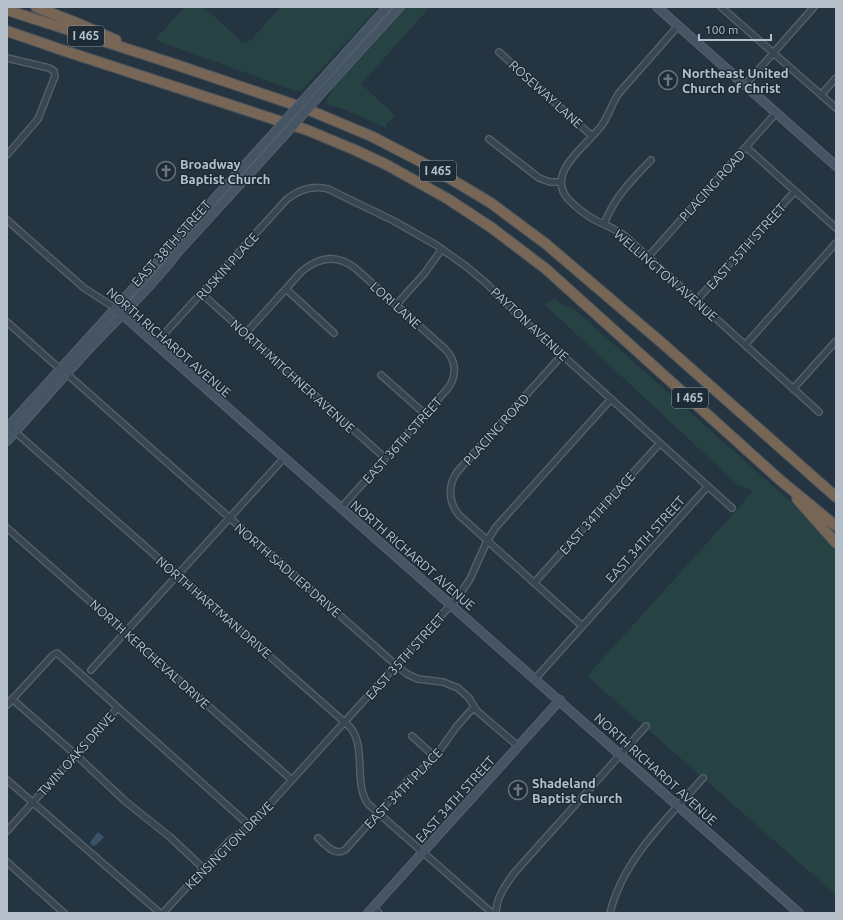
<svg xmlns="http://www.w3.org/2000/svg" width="843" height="920" viewBox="0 0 843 920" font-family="Ubuntu,sans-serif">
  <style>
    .green { fill: #264242 }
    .water { fill: #385369 }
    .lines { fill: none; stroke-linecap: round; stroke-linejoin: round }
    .street-casing { stroke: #56636e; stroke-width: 8 }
    .secondary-casing { stroke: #56636e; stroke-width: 10 }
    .highway-casing { stroke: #43505b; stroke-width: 12 }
    .street { stroke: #394651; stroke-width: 5.5 }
    .secondary { stroke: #465564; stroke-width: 8 }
    .highway { stroke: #776555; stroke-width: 10 }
    .secondary-bridge-casing { stroke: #56636e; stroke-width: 10; stroke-linecap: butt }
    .secondary-bridge { stroke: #465564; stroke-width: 8 }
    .labels { text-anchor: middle; stroke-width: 3; stroke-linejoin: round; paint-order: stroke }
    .shield { fill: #1d2b36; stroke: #87939e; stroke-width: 1 }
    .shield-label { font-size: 12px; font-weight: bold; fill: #b5c0cb }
    .poi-label { font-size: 13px; font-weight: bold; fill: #b5c0cb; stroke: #1d2b36; text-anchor: start }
    .street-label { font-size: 13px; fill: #b5c0cb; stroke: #1d2b36 }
  </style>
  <rect width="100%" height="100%" fill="#243441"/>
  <path class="green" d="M185,7h19l38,35 4,1 5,-3 29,-33h99l-78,84h-5l-136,-49 -4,-4z
    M407,7h23l-69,77 34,31 -9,9v4l-38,-17 -22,-7 1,-5 8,-13z
    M555,298l8,7 10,3 219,195 44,46v346l-249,-219 156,-173 10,-13 -15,-5 -193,-180z"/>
  <path class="water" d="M98,832l6,5 -9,9 -2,-1 -1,1 -2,-4z"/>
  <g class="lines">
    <defs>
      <path id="street" d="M721,7l115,101
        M678,26l-59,67c-7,10 -10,22 -17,32 -13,19 -59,48 -33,75 7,7 17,15 26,20 10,5 21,9 30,16l194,176
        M499,52l93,84
        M7,58l42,10 5,3 1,5 -17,43 -31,36
        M745,85l69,-78
        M821,95l15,-17
        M489,139l50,39 11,4h11
        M746,147l90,81
        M7,220l77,68 31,20
        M604,224c11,-28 27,-43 47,-64
        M648,257l128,-144
        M286,289l48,44
        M202,294l183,164
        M696,301l99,-110
        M396,305l28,-31 18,-25
        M7,322l53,47
        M246,333l56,-62c17,-14 35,-17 53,-3l90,81c11,11 12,25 4,38l-108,121
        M155,344l132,-145c13,-10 26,-14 41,-10l66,32 42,24 31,22 19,16 34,34 212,191
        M745,345l91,-102
        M562,355l-105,117c-9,13 -9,30 2,43l123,111
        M67,374l329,291 11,9 11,5 25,3 15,6 11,10 8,13 41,35
        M381,375l44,39
        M793,389l43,-48
        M13,430l337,297c17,20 3,56 18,77l124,109
        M7,528l285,252
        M534,583l126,-140
        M91,670l193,-212
        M535,679l173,-193
        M12,699l64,56 49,46 45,36 33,31
        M7,705l46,-50 4,-2 57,51 2,2 -1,5 -108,120
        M116,706l134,120
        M412,736l23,21
        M7,780l153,133
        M318,838c8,7 16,18 27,12l62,-69 18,-14 10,-10 22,-31 17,-19
        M7,862l57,51
        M373,907l6,6
        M163,913l67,-73 20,-14 208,-229 12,-18 17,-38 9,-14 115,-128
        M496,913c0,-15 10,-29 19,-41l131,-146
        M610,913c13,-54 58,-95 93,-135"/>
      <path id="secondary" d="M657,7l179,159
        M309,94l78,-87
        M318,97l82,-90
        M115,308l684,605
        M7,428l266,-294
        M7,441c35,-39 68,-79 105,-116 23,-23 46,-47 66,-73l104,-114
        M368,913l192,-213"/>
      <path id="highway" d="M36,7l41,16 39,17
        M7,10l170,55 127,43 67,28 58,30 62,37 55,41 116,99 174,154
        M7,31l58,20 242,79 48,20 32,15 61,34 44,29 54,41 234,211 56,46
        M797,499l39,44"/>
    </defs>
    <use href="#street" class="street-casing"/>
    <use href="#secondary" class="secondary-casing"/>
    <use href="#highway" class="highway-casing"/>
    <use href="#street" class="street"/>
    <use href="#secondary" class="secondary"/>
    <use href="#highway" class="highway"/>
    <defs>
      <path id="secondary-bridge" d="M273,134l36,-40
        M282,138l36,-41"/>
    </defs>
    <use href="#secondary-bridge" class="secondary-bridge-casing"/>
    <use href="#secondary-bridge" class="secondary-bridge"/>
  </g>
  <defs>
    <symbol id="church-ring" viewBox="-11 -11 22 22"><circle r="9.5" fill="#1d2b36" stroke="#6b7280" stroke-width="1.5"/><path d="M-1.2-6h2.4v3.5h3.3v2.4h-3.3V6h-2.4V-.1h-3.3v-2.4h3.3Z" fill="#6b7280"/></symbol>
  </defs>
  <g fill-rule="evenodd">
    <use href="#church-ring" x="657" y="69" width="22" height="22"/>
    <use href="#church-ring" x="155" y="160" width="22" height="22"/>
    <use href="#church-ring" x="507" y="779" width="22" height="22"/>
  </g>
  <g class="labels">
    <g class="shield">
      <rect x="68" y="26" width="36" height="20" rx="3"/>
      <rect x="420" y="161" width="36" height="20" rx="3"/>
      <rect x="672" y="388" width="36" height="20" rx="3"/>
    </g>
    <g class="shield-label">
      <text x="86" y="40">I 465</text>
      <text x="438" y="175">I 465</text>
      <text x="690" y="402">I 465</text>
    </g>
    <g class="poi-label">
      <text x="682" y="78">Northeast United<tspan x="682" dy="15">Church of Christ</tspan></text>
      <text x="180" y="169">Broadway<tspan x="180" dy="15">Baptist Church</tspan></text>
      <text x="532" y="788">Shadeland<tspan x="532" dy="15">Baptist Church</tspan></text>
    </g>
    <g class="street-label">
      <text transform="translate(546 94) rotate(42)" y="5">ROSEWAY LANE</text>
      <text transform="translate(712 185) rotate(-48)" y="5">PLACING ROAD</text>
      <text transform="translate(171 243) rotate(-48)" y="5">EAST 38TH STREET</text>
      <text transform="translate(746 246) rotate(-48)" y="5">EAST 35TH STREET</text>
      <text transform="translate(227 266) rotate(-48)" y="5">RUSKIN PLACE</text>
      <text transform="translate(666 275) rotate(41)" y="5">WELLINGTON AVENUE</text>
      <text transform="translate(396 305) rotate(42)" y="5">LORI LANE</text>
      <text transform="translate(530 324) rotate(43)" y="5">PAYTON AVENUE</text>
      <text transform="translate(169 342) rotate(41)" y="5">NORTH RICHARDT AVENUE</text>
      <text transform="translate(293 376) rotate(42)" y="5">NORTH MITCHNER AVENUE</text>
      <text transform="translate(496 429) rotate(-48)" y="5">PLACING ROAD</text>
      <text transform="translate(402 440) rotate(-48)" y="5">EAST 36TH STREET</text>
      <text transform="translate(597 513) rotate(-48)" y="5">EAST 34TH PLACE</text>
      <text transform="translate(645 539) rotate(-48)" y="5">EAST 34TH STREET</text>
      <text transform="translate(413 555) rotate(41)" y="5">NORTH RICHARDT AVENUE</text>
      <text transform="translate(288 570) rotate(41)" y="5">NORTH SADLIER DRIVE</text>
      <text transform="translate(214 607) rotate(41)" y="5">NORTH HARTMAN DRIVE</text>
      <text transform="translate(150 654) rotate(42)" y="5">NORTH KERCHEVAL DRIVE</text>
      <text transform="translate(405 656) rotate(-48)" y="5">EAST 35TH STREET</text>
      <text transform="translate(76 754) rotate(-48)" y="5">TWIN OAKS DRIVE</text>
      <text transform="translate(656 769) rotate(42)" y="5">NORTH RICHARDT AVENUE</text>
      <text transform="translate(403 788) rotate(-46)" y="5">EAST 34TH PLACE</text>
      <text transform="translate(455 799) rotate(-48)" y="5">EAST 34TH STREET</text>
      <text transform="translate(229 845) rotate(-45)" y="5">KENSINGTON DRIVE</text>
    </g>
  </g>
  <rect width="843" height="920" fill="none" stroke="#b5c0cb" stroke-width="16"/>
  <path d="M699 34v6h72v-6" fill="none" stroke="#b5c0cb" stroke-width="2"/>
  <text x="705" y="34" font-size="12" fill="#b5c0cb" stroke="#1d2b36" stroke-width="3" paint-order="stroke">100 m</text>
</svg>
